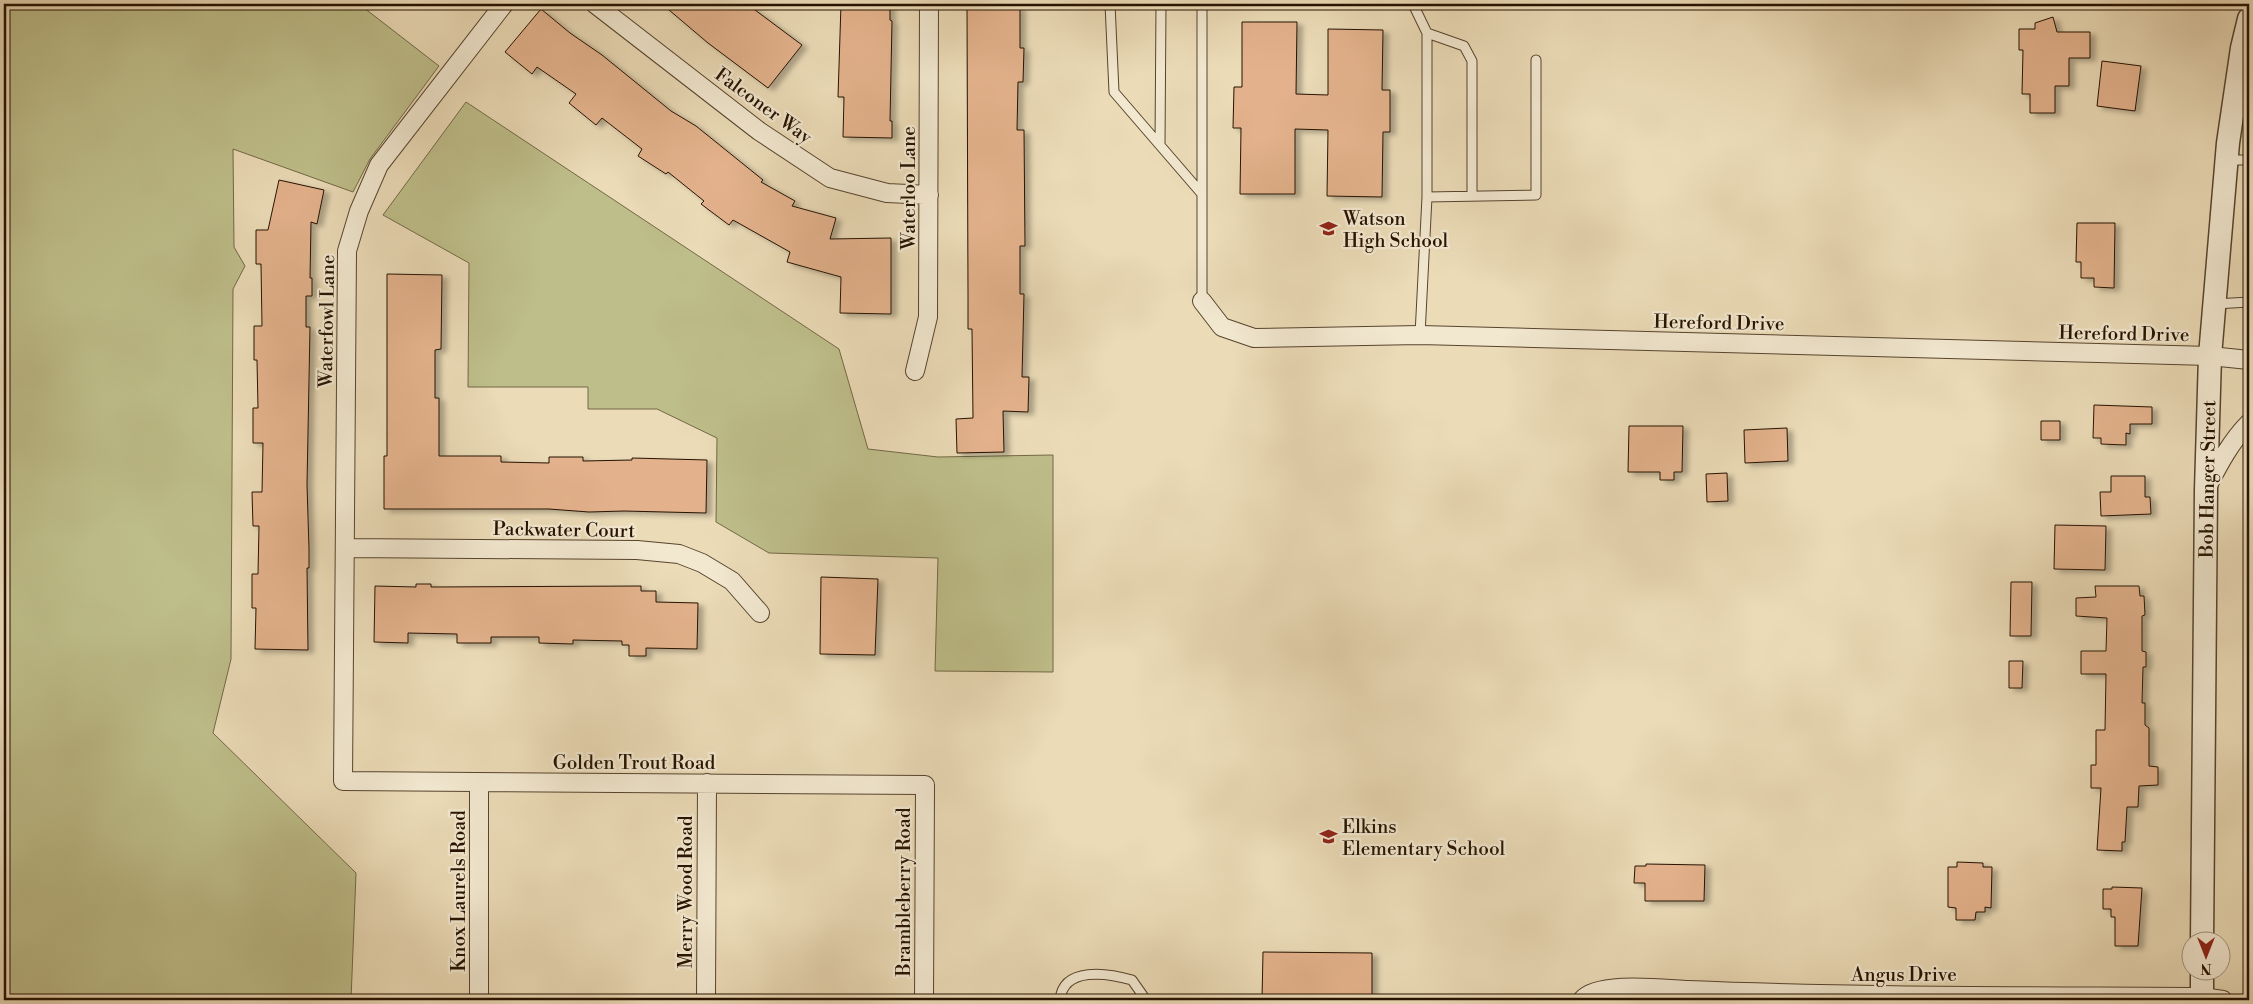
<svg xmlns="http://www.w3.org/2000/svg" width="2253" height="1004" viewBox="0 0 2253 1004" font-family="'Libre Bodoni',serif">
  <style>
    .green { fill: #bebe8a; stroke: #726846 }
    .building { fill: #e3b28c; stroke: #261201; filter: url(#shadow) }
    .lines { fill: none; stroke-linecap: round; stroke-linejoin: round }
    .service-casing { stroke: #57442e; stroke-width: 11 }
    .minor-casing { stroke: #57442e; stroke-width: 20 }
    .tertiary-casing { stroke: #57442e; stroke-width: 25 }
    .service { stroke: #f2e8d0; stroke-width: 9 }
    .minor { stroke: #f2e8d0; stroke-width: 18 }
    .tertiary { stroke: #f2e8d0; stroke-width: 22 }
    .labels { text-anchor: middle; stroke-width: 4.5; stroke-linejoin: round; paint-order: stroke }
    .street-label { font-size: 19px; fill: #261201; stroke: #f2e8d0 }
    .poi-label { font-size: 19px; fill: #261201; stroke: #f2e8d0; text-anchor: start }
  </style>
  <defs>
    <filter id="shadow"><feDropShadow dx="5.5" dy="3" stdDeviation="2.5" flood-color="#0004"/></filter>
  </defs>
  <rect width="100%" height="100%" fill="#ebdbb7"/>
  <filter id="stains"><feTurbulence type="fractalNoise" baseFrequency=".004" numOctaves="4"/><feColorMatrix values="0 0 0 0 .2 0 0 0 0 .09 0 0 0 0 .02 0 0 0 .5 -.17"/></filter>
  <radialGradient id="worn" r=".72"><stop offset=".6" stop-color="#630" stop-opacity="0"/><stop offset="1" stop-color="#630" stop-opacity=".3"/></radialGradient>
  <path class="green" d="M4,4h355l80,62 -69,93 -17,33 -120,-43 1,98 11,19 -12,23 -2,370 -18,74 143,140 -5,127h-347z
    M466,102l373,247 29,100 70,8 115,-2v217l-118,-1 3,-113 -169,-5 -53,-31 1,-84 -60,-29h-69v-22h-120l1,-124 -86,-48z"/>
  <path class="building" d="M662,4h85l55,41 -34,43 -60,-45z
    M841,4h49v16l2,1 -2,100h2v17l-49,-1 1,-40h-6z
    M967,6h53v42h4l-1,34h-5l-1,48h7l1,116h-5v48h4l-2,83h7l-1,35 -25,-1 1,41 -47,1 -1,-34 17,-1 -1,-89h-4v-34z
    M541,9l29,24 32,22 69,56 25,15 67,54 -2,2 34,19 -3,5 44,12 -6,21 61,-1v76l-51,-1 1,-36 -54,-15 3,-10 -57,-32 -4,5 -28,-21 3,-3 -36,-29 -2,2 -28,-18 4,-7 -40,-31 -6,7 -27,-22 7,-9 -39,-27 -5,7 -27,-22z
    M2053,17l4,15h33v26h-21v28h-14v27h-25v-19h-8l1,-44h-4v-21h16v-6z
    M1242,22h55l-1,72 32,1v-66l55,1 -1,60h8v42h-7l-1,65 -55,-1 1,-66 -33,-1v65h-55l1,-66h-8l1,-41h8z
    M2102,61l39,5 -6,45 -38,-5z
    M279,180l45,10 -7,34 -6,-2 -1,56h2v18h-6v31h4l-3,158 2,64v19h-2l1,82 -53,-1 1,-41h-4v-34h6l1,-48h-6l-1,-34h10l1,-49h-10v-35h5l-1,-48h-3v-34h8l-1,-62h-5v-34h12z
    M2077,223h38l-1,65 -20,-1v-9h-13v-16h-5z
    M387,274l55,1 -1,74 -6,1v48h4v58h62v6l48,1v-6h34v4l49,-1v-2l75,2 -1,53 -82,-2 -35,1 -40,-3h-165v-53h3z
    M2094,405l58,2v17h-22v10l-4,-1v12l-25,-1v-6h-8z
    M2041,421h19v19h-19z
    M1629,426h54l-1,46h-8v8h-14v-8h-32z
    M1787,428l1,33 -43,2 -1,-33z
    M1727,473l1,28 -21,1 -1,-28z
    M2111,476h34v21h5l1,17 -50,2 -1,-24h11z
    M2055,525l51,1 -1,44 -51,-1z
    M821,577l57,2 -3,76 -55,-1z
    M2011,582h21l-1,54h-21z
    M416,584h15v3l210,-1v5h15v11l42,1 -1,46 -51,-1v8h-17v-11h-7v-4l-49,-1v4l-34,-1v-6h-48v6h-34v-9l-49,-1v10l-34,-1 1,-56 41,1z
    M2095,586h44l1,10h4l1,19 -3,1v35l4,1v15h-3l-1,36h3v22l4,3v38l9,1v18l-19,1 -1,21h-11l-2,35h-3v9l-25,-1 4,-62h-10v-23h5v-35h9l1,-56h-25v-23h25l1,-33 -31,-2v-18l20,-1z
    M2009,661h14l-1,27h-13z
    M1957,862l26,1v4h9l-1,41 -6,-1v5h-9l-1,8h-19v-12l-8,-1v-40h9z
    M1646,864l59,1 -1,36h-59v-18h-11l1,-17h11z
    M2112,887l30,1 -4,58h-23v-29h-4v-8h-8v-20h9z
    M1263,952l109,1v47h-110z"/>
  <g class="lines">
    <defs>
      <path id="service" d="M1110,4l4,88 88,102
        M1413,4l14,29v164l-7,138
        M1427,33l37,13 8,15v135
        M1160,145l1,-141
        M2227,160h22
        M1427,197l109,-2v-135
        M1202,301v-297
        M2215,304l34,-2
        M1060,1000c3,-34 48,-27 72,-20l14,20"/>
      <path id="minor" d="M504,4l-125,161 -20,46 -12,40 -4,530 582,4 -1,215
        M595,4l164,127 71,47 57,15 42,2
        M1202,301l20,26 32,11 166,-3 790,21 39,4
        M915,371l13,-54 1,-313
        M2207,487c12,-23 24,-46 42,-64
        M345,548l292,2 42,4 23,9 30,18 28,32
        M479,1000v-218
        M706,1000l1,-217
        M1582,1000c15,-19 82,-11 106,-10 171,7 343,6 514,7l21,3"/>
      <path id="tertiary" d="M2202,942l4,-452 4,-134 18,-213 14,-95 7,-29
        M2202,1000v-28"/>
    </defs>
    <use href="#service" class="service-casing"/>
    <use href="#minor" class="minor-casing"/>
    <use href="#tertiary" class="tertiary-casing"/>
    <use href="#service" class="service"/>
    <use href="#minor" class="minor"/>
    <use href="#tertiary" class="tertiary"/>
  </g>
  <defs>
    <symbol id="school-bare" viewBox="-9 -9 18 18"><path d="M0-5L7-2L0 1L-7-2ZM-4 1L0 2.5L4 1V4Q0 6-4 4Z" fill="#8f2418" stroke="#f2e8d0" stroke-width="2.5" paint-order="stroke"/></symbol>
  </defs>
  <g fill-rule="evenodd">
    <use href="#school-bare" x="1316" y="216" width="25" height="25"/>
    <use href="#school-bare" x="1316" y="824" width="25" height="25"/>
  </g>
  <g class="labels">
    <g class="street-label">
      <text transform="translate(764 105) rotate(36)" y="7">Falconer Way</text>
      <text transform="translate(908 188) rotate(-90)" y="7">Waterloo Lane</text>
      <text transform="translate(326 321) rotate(-89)" y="7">Waterfowl Lane</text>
      <text transform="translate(1719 322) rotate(1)" y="7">Hereford Drive</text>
      <text transform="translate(2124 333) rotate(1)" y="7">Hereford Drive</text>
      <text transform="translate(2207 479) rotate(-89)" y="7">Bob Hanger Street</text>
      <text transform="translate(564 529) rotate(1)" y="7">Packwater Court</text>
      <text x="634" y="769">Golden Trout Road</text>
      <text transform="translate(458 891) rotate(-90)" y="7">Knox Laurels Road</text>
      <text transform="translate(685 892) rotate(-90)" y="7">Merry Wood Road</text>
      <text transform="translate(903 892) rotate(-90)" y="7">Brambleberry Road</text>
      <text x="1904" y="981">Angus Drive</text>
    </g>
    <g class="poi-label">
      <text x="1343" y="225">Watson<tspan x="1343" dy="22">High School</tspan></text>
      <text x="1342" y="833">Elkins<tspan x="1342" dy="22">Elementary School</tspan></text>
    </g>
  </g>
  <rect width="2253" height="1004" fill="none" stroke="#ebdbb7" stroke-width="20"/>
  <rect x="5" y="5" width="2243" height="994" fill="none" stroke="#261201" stroke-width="2.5"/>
  <rect x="10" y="10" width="2233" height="984" fill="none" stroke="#261201"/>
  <g transform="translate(2206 956) rotate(180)"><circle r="24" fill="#f2e8d0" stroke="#a0927d"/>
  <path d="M0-4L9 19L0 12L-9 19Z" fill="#8f2418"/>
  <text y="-8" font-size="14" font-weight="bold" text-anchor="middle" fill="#261201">N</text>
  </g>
  <rect width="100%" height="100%" filter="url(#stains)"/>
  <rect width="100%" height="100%" fill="url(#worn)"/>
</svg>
